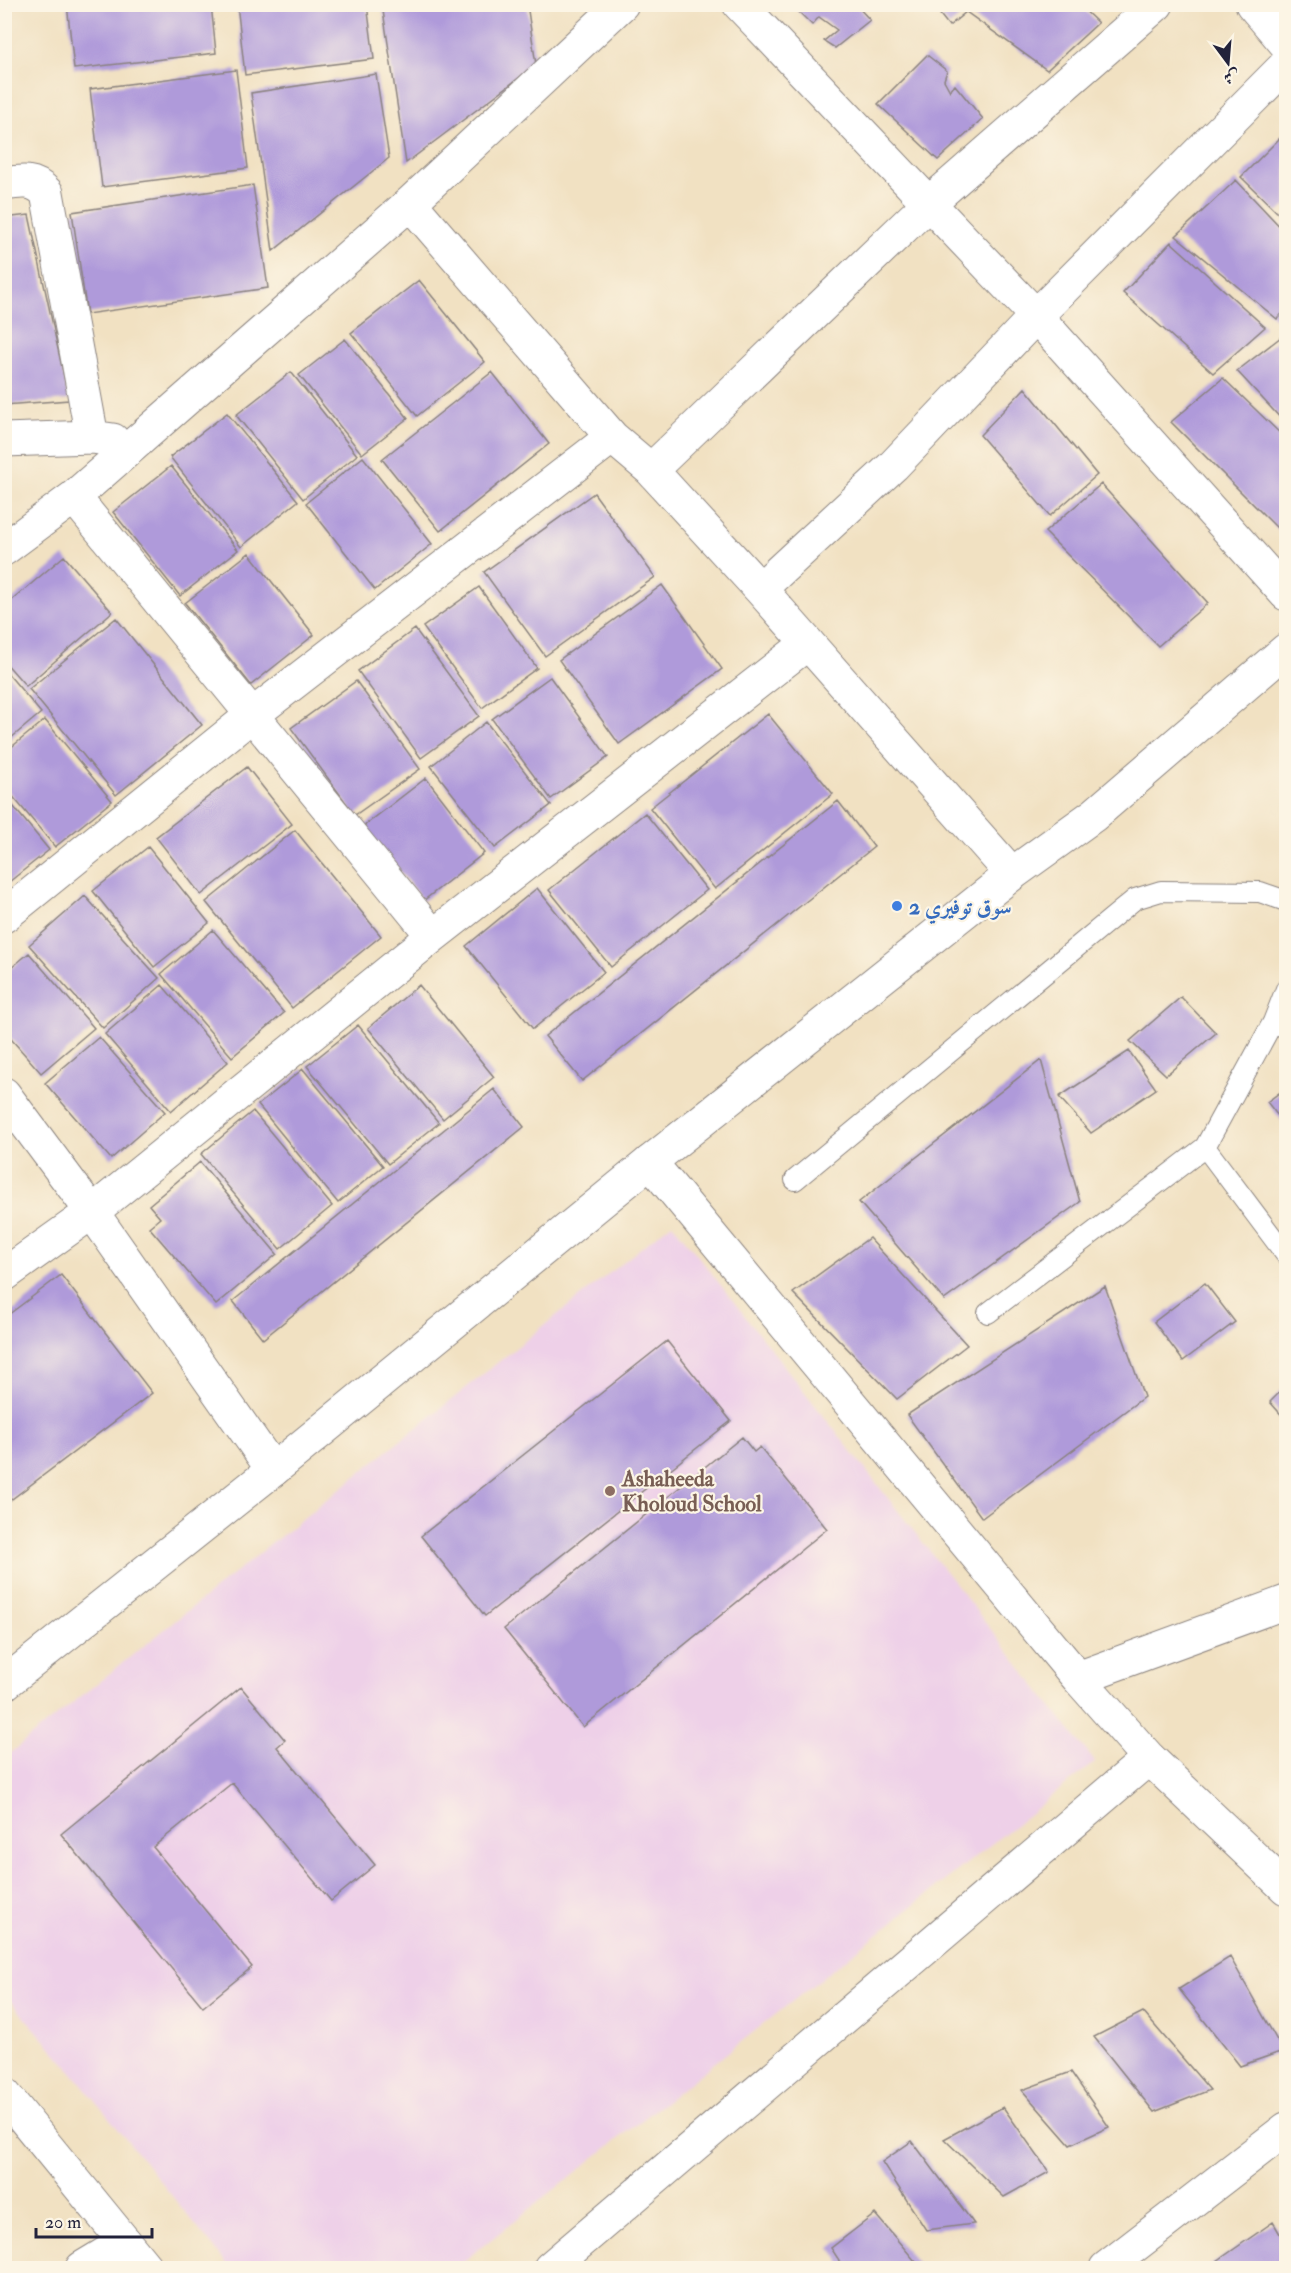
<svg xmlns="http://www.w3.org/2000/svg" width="1291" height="2273" viewBox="0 0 1291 2273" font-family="'IM FELL Double Pica',Amiri,serif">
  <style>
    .built { fill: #eed0e8 }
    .building { fill: #af9ada }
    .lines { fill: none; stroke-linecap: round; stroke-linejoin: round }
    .service-casing { stroke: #8a827e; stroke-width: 22 }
    .minor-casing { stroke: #8a827e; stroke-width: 35 }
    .tertiary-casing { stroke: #8a827e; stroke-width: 35 }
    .service { stroke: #fff; stroke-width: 20 }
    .minor { stroke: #fff; stroke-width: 33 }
    .tertiary { stroke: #fff; stroke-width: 33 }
    .shop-dot { fill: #3f7fe0; stroke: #fcf5e5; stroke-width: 2 }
    .education-dot { fill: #8d6e63; stroke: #fcf5e5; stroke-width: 2 }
    .labels { text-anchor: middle; stroke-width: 4.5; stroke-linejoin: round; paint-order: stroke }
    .shop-label { font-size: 22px; font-weight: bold; fill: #366cbe; stroke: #fcf5e5; text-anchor: start }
    .education-label { font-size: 22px; font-weight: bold; fill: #785e54; stroke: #fcf5e5; text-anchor: start }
  </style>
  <rect width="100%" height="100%" fill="#fcf5e5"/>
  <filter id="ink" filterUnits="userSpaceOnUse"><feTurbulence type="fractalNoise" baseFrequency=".0167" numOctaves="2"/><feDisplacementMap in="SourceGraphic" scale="12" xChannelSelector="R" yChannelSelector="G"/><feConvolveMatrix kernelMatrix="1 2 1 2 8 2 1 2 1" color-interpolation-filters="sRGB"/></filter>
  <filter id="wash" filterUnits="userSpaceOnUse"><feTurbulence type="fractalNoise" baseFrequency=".008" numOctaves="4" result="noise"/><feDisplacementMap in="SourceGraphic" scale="24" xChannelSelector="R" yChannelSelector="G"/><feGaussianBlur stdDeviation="1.35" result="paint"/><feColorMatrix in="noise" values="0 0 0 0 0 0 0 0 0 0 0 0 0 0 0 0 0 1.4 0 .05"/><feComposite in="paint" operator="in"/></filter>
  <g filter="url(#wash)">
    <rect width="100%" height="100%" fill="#f1e1c2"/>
    <path class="built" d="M672,1223l423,539 -640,506h-225l-165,-205 -60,-68 -1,-237z"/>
    <g id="blocks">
      <path class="building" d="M67,4h144l5,49 -142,16z
        M237,4h130l7,55 -129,16z
        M382,4h145l9,61 -130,98z
        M791,4h64l15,16 -35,28 -11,-7 13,-11 -18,-13 -7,8z
        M945,4h133l20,19 -51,47 -81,-58 -17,14 -11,-14z
        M927,55l20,16 -3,9 6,11 5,-6 28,34 -45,41 -60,-56z
        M236,70l12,98 -146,19 -12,-98z
        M376,74l13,84 -116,93 -22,-158z
        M1286,132v74l-8,7 -37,-36z
        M1236,180l50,53v77l-9,9 -101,-83z
        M253,185l15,103 -181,26 -15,-102z
        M29,215l40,185 -65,5v-187z
        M1171,242l94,85 -52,46 -90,-80z
        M419,280l66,82 -68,54 -66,-83z
        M1281,337l5,7v80l-49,-53z
        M345,339l63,79 -46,36 -63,-79z
        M291,372l66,83 -54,44 -67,-84z
        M492,372l57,72 -109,87 -58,-72z
        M1223,378l63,61v98l-115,-115z
        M1025,388l72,87 -47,41 -70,-81z
        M227,413l71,88 -57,46 -71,-90z
        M363,457l69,87 -57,46 -69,-87z
        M171,466l67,84 -58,46 -67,-84z
        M1101,484l107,119 -50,43 -113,-114z
        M594,493l61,84 -110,79 -61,-84z
        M249,553l65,82 -63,50 -66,-82z
        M64,556l48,56 -86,74 -22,-25v-54z
        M662,585l60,84 -103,75 -60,-84z
        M479,587l58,81 -55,40 -59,-81z
        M116,618l86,107 -86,70 -87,-106z
        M415,629l64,87 -58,42 -63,-87z
        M4,669l37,44 -37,31z
        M550,677l58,80 -57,42 -59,-80z
        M356,681l64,88 -65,46 -64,-87z
        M768,714l65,80 -118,95 -65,-81z
        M45,720l67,81 -57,46 -51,-61v-33z
        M486,722l65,83 -56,43 -64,-82z
        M247,767l45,57 -91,71 -45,-58z
        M426,778l58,75 -61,48 -59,-75z
        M4,795l45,55 -45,36z
        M838,801l36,46 -292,234 -37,-45z
        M645,813l62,77 -96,77 -62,-77z
        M295,830l86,106 -89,72 -86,-106z
        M148,847l61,76 -55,44 -61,-76z
        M537,888l67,84 -71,57 -67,-83z
        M85,896l74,82 -56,50 -74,-83z
        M213,930l71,83 -52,44 -71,-83z
        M29,953l65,75 -53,45 -37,-42v-57z
        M162,985l66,77 -57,49 -66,-77z
        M419,985l75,92 -51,42 -75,-91z
        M1181,997l35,36 -50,42 -36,-34z
        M358,1025l81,98 -51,41 -81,-98z
        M99,1037l66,75 -54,47 -66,-76z
        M1129,1051l27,38 -65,44 -32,-36z
        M1041,1060l39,142 -136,98 -85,-98z
        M303,1069l80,97 -45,37 -80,-98z
        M1286,1088v38l-19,-24z
        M494,1089l30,38 -261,212 -30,-38z
        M253,1111l79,95 -52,43 -79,-95z
        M200,1162l77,92 -61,51 -67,-78 11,-9 -11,-13z
        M869,1238l98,107 -70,54 -104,-106z
        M61,1275l91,118 -148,112v-187z
        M1205,1283l30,39 -52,39 -29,-39z
        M1105,1286l39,111 -162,121 -75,-103z
        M667,1341l64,80 -246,195 -64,-80z
        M1286,1386v34l-16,-18z
        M742,1437l12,15 6,-5 67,82 -244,198 -79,-98z
        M241,1687l44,53 -8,7 98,118 -44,36 -99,-118 -79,64 99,120 -49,40 -142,-173z
        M1230,1957l53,94 -43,15 -61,-77z
        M1143,2012l67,78 -56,22 -60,-75z
        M1071,2072l38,55 -39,18 -48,-55z
        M1003,2107l46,65 -45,25 -60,-58z
        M912,2141l62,83 -48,6 -44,-68z
        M875,2214l46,54h-77l-13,-20z
        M1273,2222l13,22v24h-79z"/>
    </g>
  </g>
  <g filter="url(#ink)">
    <use href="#blocks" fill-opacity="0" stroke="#8a827e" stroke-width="1.5"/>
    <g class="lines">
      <defs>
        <path id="service" d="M1205,1147l81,108
          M795,1180l340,-281 26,-8 99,1 26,9
          M988,1313l217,-166 68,-125 13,-33"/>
        <path id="minor" d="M739,4l297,312 250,278
          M1252,4l34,40
          M4,184c18,-3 30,-5 43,9l45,244
          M410,203l202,234 39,33 109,119 133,-123 143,-150 250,-251
          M4,440l88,-3 21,3
          M651,470l278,-267 228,-199
          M74,497l359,439
          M4,549l70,-52 336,-294 212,-199
          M760,589l252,285
          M4,916l247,-200 361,-279
          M4,1094l88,118 181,258
          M650,1162l428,516 208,-76
          M4,1275l88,-63 341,-276 375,-293
          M1078,1678l71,80 137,130
          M82,2268l43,-26
          M550,2268l599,-510
          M1106,2268l180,-139"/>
        <path id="tertiary" d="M4,1684l269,-214 377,-308 362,-288 82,-59 192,-165
          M4,2094l142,174"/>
      </defs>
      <use href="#service" class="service-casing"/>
      <use href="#minor" class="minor-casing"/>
      <use href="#tertiary" class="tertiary-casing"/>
      <use href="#service" class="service"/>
      <use href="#minor" class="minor"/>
      <use href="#tertiary" class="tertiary"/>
    </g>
  </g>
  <circle class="shop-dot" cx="897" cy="906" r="6"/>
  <circle class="education-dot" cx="610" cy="1491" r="6"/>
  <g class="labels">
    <g class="shop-label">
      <text x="909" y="914">سوق توفيري 2</text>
    </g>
    <g class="education-label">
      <text x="622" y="1486">Ashaheeda<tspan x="622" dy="25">Kholoud School</tspan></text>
    </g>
  </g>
  <rect width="1291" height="2273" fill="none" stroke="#fcf5e5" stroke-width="24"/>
  <g transform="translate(1228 63) rotate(164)" stroke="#fcf5e5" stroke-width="4.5" paint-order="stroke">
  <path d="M0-4.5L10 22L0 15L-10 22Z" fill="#22223b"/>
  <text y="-9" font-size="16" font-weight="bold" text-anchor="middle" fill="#22223b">ش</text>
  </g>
  <path d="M36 2228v9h116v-9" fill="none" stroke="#22223b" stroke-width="3"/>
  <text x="45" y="2228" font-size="18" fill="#22223b" stroke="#fcf5e5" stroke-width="4.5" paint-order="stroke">20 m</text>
</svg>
